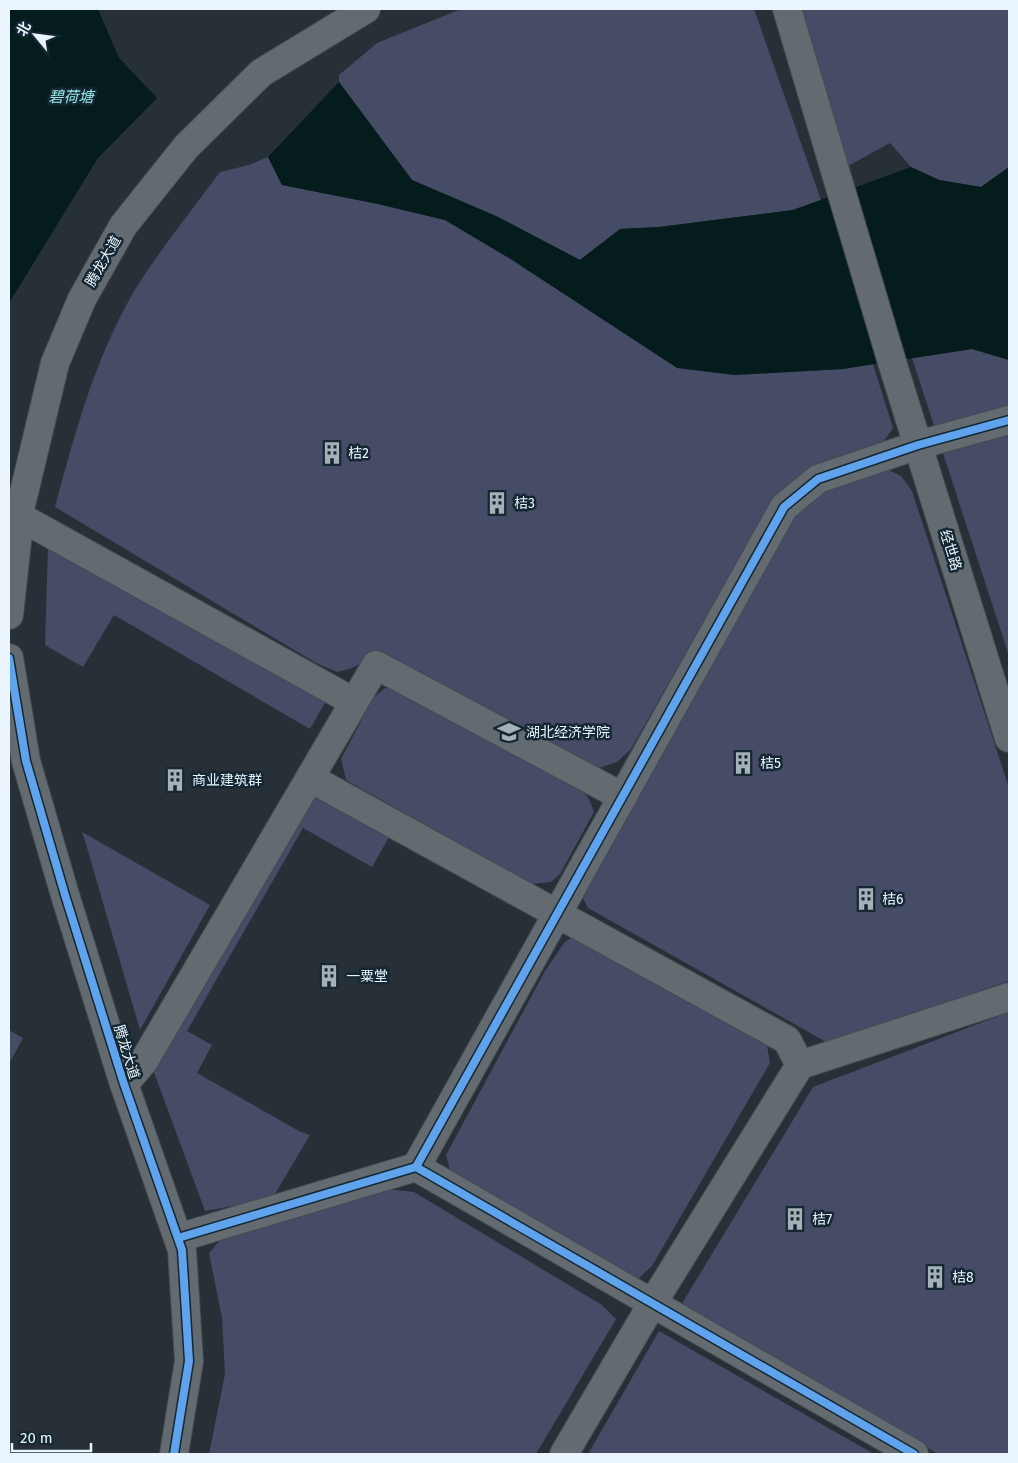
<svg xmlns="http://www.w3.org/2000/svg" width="1018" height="1463" viewBox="0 0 1018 1463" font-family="'Fira Sans','Noto Sans SC',sans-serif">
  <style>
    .green { fill: #464b66 }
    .water { fill: #051c1d }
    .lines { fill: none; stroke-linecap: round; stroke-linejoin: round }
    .street-casing { stroke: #444c52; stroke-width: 30 }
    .street { stroke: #636b70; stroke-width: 28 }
    .cycleway-casing { stroke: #152733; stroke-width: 11 }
    .cycleway { stroke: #60a3ed; stroke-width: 8 }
    .labels { text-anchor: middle; stroke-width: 5; stroke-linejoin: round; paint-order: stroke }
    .street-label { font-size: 14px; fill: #eaf5fd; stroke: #152733 }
    .poi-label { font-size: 14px; fill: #eaf5fd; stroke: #152733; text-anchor: start }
    .water-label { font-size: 15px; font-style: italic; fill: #94e9e8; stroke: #152733 }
  </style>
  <rect width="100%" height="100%" fill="#263036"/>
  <path class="green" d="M461,9h293l67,191 -28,10 -134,17 -39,2 -40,31 -84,-44 -84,-36 -73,-98v-7l38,-32z
    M801,9h208v158l-28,20 -42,-7 -28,-13 -21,-24 -42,23z
    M268,157l14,28 96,19 67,16 64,38 225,117 109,-6 30,-5 20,64 -9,13 -21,8 -100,68 -132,232 -14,13 -24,8 -209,-116 -35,15 -12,3 -21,-9 -261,-156c21,-78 43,-161 88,-230 24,-36 51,-70 77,-105l29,-7z
    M972,349l37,11v296l-97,-298z
    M889,470l12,6 11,15 97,297v193l-181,62 -240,-135 -8,-15 207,-370 28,-28z
    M48,543l279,156 -17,30 -196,-114 -31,52 -38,-22z
    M385,688l17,1 178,99 9,11 5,13 -34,62 -9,8 -20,2 -185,-104 -5,-21 32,-61z
    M314,795l75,42 -17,30 -69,-39 -116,203 25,14 -15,28 102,58 11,4 -38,64 -67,12 -53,-144z
    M82,832l128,73 -70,125 -55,-189z
    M578,933l188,106 4,24 -118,203 -15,14 -186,-105 -5,-20 99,-184 19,-28z
    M1009,1012v442h-71l-257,-149 132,-218z
    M9,1030l14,8 -14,26z
    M387,1189l27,3 188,113 14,14 -80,135h-327l16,-80 -3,-56 -13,-65 18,-21z
    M659,1331l215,123h-286z"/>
  <path class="water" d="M9,9h89l21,49 38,40 -59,60 -89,145z
    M339,82l73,98 84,36 84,44 40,-31 39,-2 134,-17 118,-43 28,13 42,7 28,-20v193l-37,-11 -129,20 -109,6 -57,-7 -168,-110 -64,-38 -67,-16 -96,-19 -14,-28z"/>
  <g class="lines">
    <defs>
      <path id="street" d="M787,9l105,353 117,376
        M20,517l334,185
        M9,615l12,-110 34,-142 27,-64 41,-73 63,-79 75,-74 105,-64
        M9,658l17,103 39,134 59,189 58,166 7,111 -15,93
        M310,778l477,262 13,25
        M124,1084l20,-23 232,-396 247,132
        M416,1167l368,-660 34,-28 100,-34 91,-25
        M178,1238l238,-71 498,287
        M564,1454l88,-150 148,-239 209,-68"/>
    </defs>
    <use href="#street" class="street-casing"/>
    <use href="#street" class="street"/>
    <defs>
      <path id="cycleway" d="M9,658l17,103 39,134 59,189 58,166 7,111 -15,93
        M416,1167l368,-660 34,-28 100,-34 91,-25
        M178,1238l238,-71 498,287"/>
    </defs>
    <use href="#cycleway" class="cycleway-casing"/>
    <use href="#cycleway" class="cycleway"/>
  </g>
  <defs>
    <symbol id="building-bare" viewBox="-9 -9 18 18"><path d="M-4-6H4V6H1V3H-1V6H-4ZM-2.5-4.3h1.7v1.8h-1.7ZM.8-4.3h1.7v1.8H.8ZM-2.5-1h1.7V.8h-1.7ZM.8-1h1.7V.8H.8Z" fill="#a5b0b7" stroke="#152733" stroke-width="2.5" paint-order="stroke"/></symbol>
    <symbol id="university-bare" viewBox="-9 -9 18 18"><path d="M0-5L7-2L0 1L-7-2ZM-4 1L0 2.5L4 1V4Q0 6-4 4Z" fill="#a5b0b7" stroke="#152733" stroke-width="2.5" paint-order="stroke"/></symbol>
  </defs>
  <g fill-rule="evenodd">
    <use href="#building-bare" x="316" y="437" width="32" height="32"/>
    <use href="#building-bare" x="481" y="487" width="32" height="32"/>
    <use href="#university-bare" x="493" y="716" width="32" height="32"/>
    <use href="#building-bare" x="727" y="747" width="32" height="32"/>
    <use href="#building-bare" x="159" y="764" width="32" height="32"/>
    <use href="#building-bare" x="850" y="883" width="32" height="32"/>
    <use href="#building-bare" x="313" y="960" width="32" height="32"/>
    <use href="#building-bare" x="779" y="1203" width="32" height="32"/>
    <use href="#building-bare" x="919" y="1261" width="32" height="32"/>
  </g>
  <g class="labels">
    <g class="street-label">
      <text transform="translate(103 261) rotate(-60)" y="5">腾龙大道</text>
      <text transform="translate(951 550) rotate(73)" y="5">经世路</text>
      <text transform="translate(127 1052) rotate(73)" y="5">腾龙大道</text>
    </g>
    <g class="poi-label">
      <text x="348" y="458">桔2</text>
      <text x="514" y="508">桔3</text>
      <text x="526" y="737">湖北经济学院</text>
      <text x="760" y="768">桔5</text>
      <text x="192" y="785">商业建筑群</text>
      <text x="882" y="904">桔6</text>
      <text x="346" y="981">一粟堂</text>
      <text x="812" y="1224">桔7</text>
      <text x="952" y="1282">桔8</text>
    </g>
    <g class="water-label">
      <text x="71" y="102">碧荷塘</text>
    </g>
  </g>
  <rect width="1018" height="1463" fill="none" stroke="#eaf5fd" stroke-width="20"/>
  <g transform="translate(35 35) rotate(299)" stroke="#152733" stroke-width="4" paint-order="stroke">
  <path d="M0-4L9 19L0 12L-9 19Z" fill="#eaf5fd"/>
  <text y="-8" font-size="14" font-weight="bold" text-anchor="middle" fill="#eaf5fd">北</text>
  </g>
  <path d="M12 1443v8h79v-8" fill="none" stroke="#eaf5fd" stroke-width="2.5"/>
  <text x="20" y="1443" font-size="15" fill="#eaf5fd" stroke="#152733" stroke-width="4" paint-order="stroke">20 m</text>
</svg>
